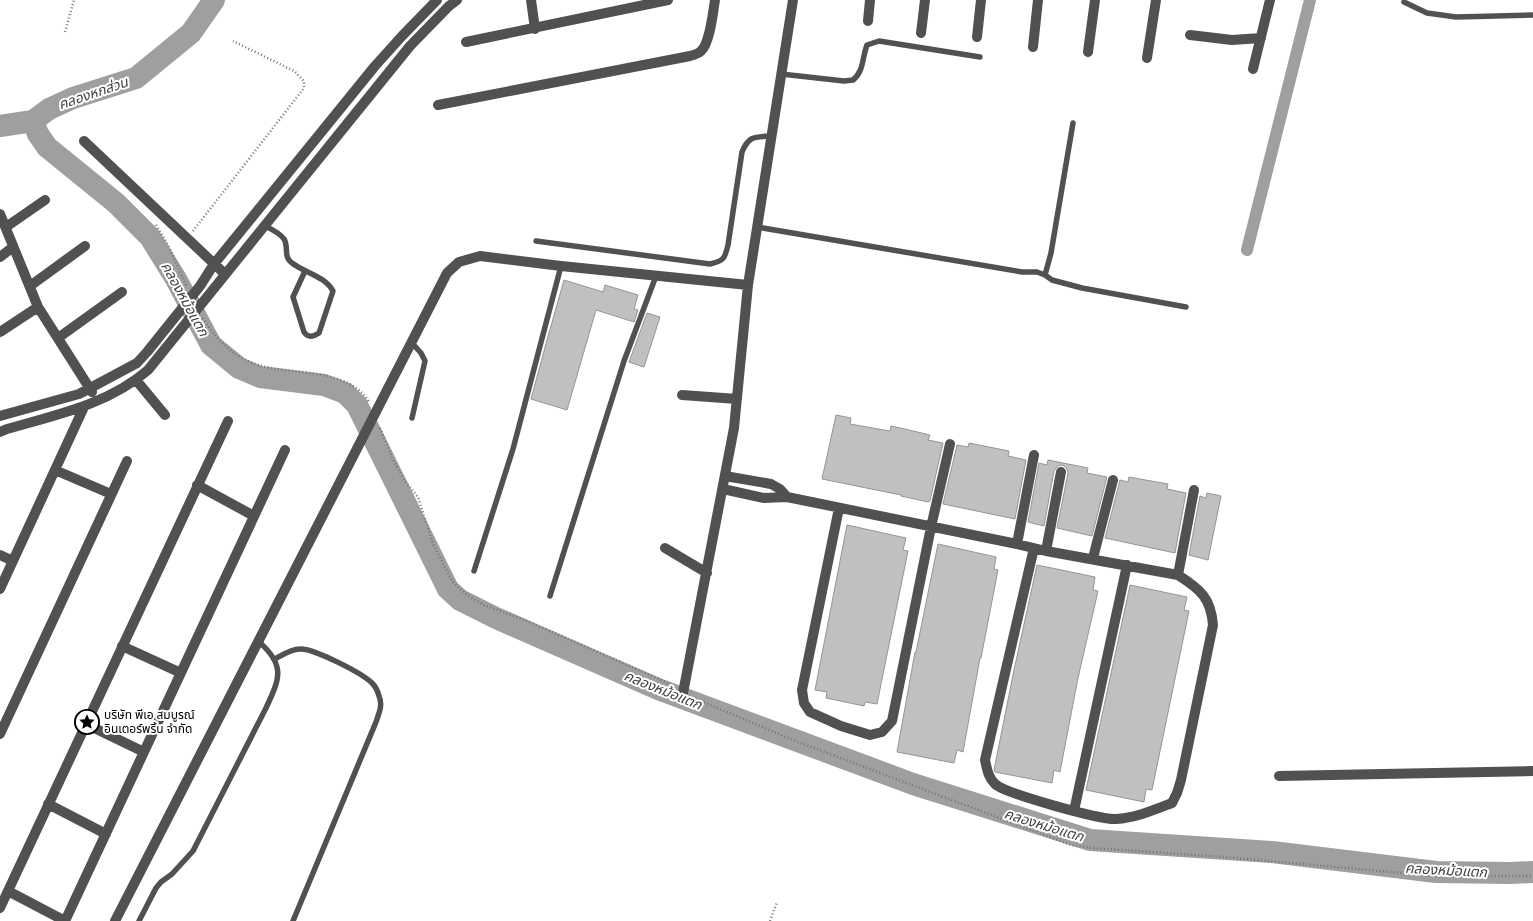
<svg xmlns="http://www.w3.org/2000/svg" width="1533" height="921" viewBox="0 0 1533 921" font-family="'IBM Plex Sans','Noto Sans Thai',sans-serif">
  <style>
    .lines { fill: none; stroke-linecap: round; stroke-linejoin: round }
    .canal { stroke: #9f9f9f; stroke-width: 12 }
    .river { stroke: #9f9f9f; stroke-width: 22 }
    .building { fill: #c0c0c0; stroke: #959595 }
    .path { stroke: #737373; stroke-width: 2.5; stroke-dasharray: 1 2.5; stroke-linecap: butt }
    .lane { stroke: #515151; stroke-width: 5.5 }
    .street { stroke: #515151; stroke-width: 10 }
    .labels { text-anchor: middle; stroke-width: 4; stroke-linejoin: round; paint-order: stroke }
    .poi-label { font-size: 12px; fill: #000; stroke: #fff; text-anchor: start }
    .water-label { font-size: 14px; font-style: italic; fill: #404040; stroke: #fff }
  </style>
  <rect width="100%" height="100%" fill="#fff"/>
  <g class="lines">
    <path class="canal" d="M1247,250l63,-250"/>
    <path class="river" d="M33,121l5,13 9,13 69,56 34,34 26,42 35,66 28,23 21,9 64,8 21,8 12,12 91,184 12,11 36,18 162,71 255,95 177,56 182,12 164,20 74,1 23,-1
      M0,126l33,-5 16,-12 24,-11 63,-20 55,-45 23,-33"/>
  </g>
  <path class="building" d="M564,280l39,12 2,-7 33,10 -4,14 4,1 -4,12 -38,-12 -29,100 -36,-11 16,-59z
    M647,313l13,4 -16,50 -15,-5z
    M836,415l15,3 -1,6 40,7 1,-5 14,3 25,6 -2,5 15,3 -13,58 -2,1 -27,-6v-1l-79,-16z
    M969,443l40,8 -1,5 18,4 -11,59 -72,-15 14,-59 11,2z
    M1048,460l40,8 -1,5 20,4 -15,59 -35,-8 11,-55 -1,-4 -4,-4 -5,1 -4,5 -10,55 -16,-4 11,-59 8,2z
    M1129,477l39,7 -1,5 19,4 -11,60 -70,-15 15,-58 8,2z
    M1207,493l14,3 -13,64 -19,-5 11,-59 6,2z
    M847,525l59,13 -3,12 5,1 -31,153 -12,-2 -1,4 -38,-8 1,-6 -12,-2z
    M938,544l58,13 -2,12 4,1 -17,88h-1l-17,94 -6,-2 -3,13 -57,-11 18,-100h1z
    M1037,565l58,12 -2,13 5,1 -20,87 -18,94 -6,-2 -2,13 -57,-11 -1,-2 20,-100z
    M1130,585l57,12 -3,13 5,1 -37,179 -6,-1 -2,13 -58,-12z"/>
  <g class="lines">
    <path class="path" d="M65,32l9,-32
      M156,225l12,20 19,42
      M193,231l111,-143v-7l-10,-10 -61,-30
      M203,318c11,20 34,41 55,47 33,10 92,3 111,37
      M380,428l13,32 12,21 13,16 15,47 19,37 7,7 11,9 14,8 38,14 144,63 7,6
      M691,697l107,45 273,103 21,3 132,9 212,19h97
      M770,921l7,-19"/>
    <path class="lane" d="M1404,2l23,11 29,4 77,-2
      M781,74l63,7 9,-1c11,-9 9,-22 14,-35l12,-4 101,16
      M265,226c6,3 15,7 19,13 5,8 -1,18 8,24 13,10 33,13 41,28l-14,42c-6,4 -11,5 -15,-1l-11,-35 12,-26
      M757,227l265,45h15l8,3 6,-22 22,-130
      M536,241l174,23c14,-3 15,-6 18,-19l14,-93c7,-17 13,-15 30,-16
      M1045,275l7,5 30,8 104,19
      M411,342l10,11 4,8 -13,57
      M474,571l39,-122 48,-183
      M550,596l74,-235 32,-85
      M275,659c7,-4 16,-10 25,-10 13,-1 62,24 72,34 3,3 6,9 7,13 4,9 0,17 -3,26l-83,199
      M139,921l17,-33 5,-6 11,-8 21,-23 73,-143c14,-30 20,-43 -8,-67"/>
    <path class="street" d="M531,0l4,29
      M868,21l2,-21
      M921,33l4,-33
      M1190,35l42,5 29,-2
      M977,37l4,-37
      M466,42l202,-42
      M1033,47l5,-47
      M1088,52l7,-52
      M1147,58l9,-58
      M1253,69l17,-69
      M438,105l252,-49c4,-1 8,-2 11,-5 9,-8 12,-39 14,-51
      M84,141l141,133
      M0,214l38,93 54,85
      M6,227l39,-27
      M0,257l13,-10
      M30,286l55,-40
      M0,332l38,-25
      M58,338l64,-46
      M136,380l29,35
      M682,395l55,4
      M0,416l79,-22 58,-31 10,-11 53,-66 14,-22 161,-198 27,-30 35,-36
      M0,432l7,-3c49,-14 102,-25 141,-59l262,-324 39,-40 8,-6
      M55,470l56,24
      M725,476l46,8 9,5 7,8
      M197,485l57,31
      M723,489l41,9 23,-1 230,47 29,7 132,24c22,14 33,23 35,50l-32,155 -4,13 -5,10c-18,7 -37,15 -56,16 -15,1 -110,-25 -121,-35 -7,-7 -8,-15 -10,-24l49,-212
      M839,508l-37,182 2,13 6,9 31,14 29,9 12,-3 10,-11 39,-194 19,-83
      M1017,544l17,-89
      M665,548l42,25
      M1046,551l15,-79
      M0,555l13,6
      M1093,558l20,-78
      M1178,575l16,-85
      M0,589l84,-182
      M122,646l59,27
      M683,693l51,-265 14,-143
      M86,724l58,28
      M0,734l127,-273
      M1279,776l254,-5
      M48,804l58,30
      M1074,811l53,-246
      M8,891l57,30
      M0,908l228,-487
      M65,921l220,-471
      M115,921l332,-648 12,-11 21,-6 81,10 187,19 45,-285"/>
  </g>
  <defs>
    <symbol id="sight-ring" viewBox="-11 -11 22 22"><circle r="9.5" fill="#fff" stroke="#000" stroke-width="1.5"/><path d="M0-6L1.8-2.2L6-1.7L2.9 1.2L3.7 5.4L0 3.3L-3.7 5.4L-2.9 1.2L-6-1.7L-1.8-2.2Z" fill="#000"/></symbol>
  </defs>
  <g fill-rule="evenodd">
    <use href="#sight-ring" x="73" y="708" width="28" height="28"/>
  </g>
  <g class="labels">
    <g class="poi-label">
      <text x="104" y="719">บริษัท พีเอ สมบูรณ์<tspan x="104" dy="14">อินเตอร์พริ้น จำกัด</tspan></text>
    </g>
    <g class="water-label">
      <text transform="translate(93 93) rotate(-19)" y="5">คลองหกส่วน</text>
      <text transform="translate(185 299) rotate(61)" y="5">คลองหม้อแตก</text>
      <text transform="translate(663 690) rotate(22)" y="5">คลองหม้อแตก</text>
      <text transform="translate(1044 825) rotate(17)" y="5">คลองหม้อแตก</text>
      <text transform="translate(1446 870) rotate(3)" y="5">คลองหม้อแตก</text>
    </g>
  </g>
</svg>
